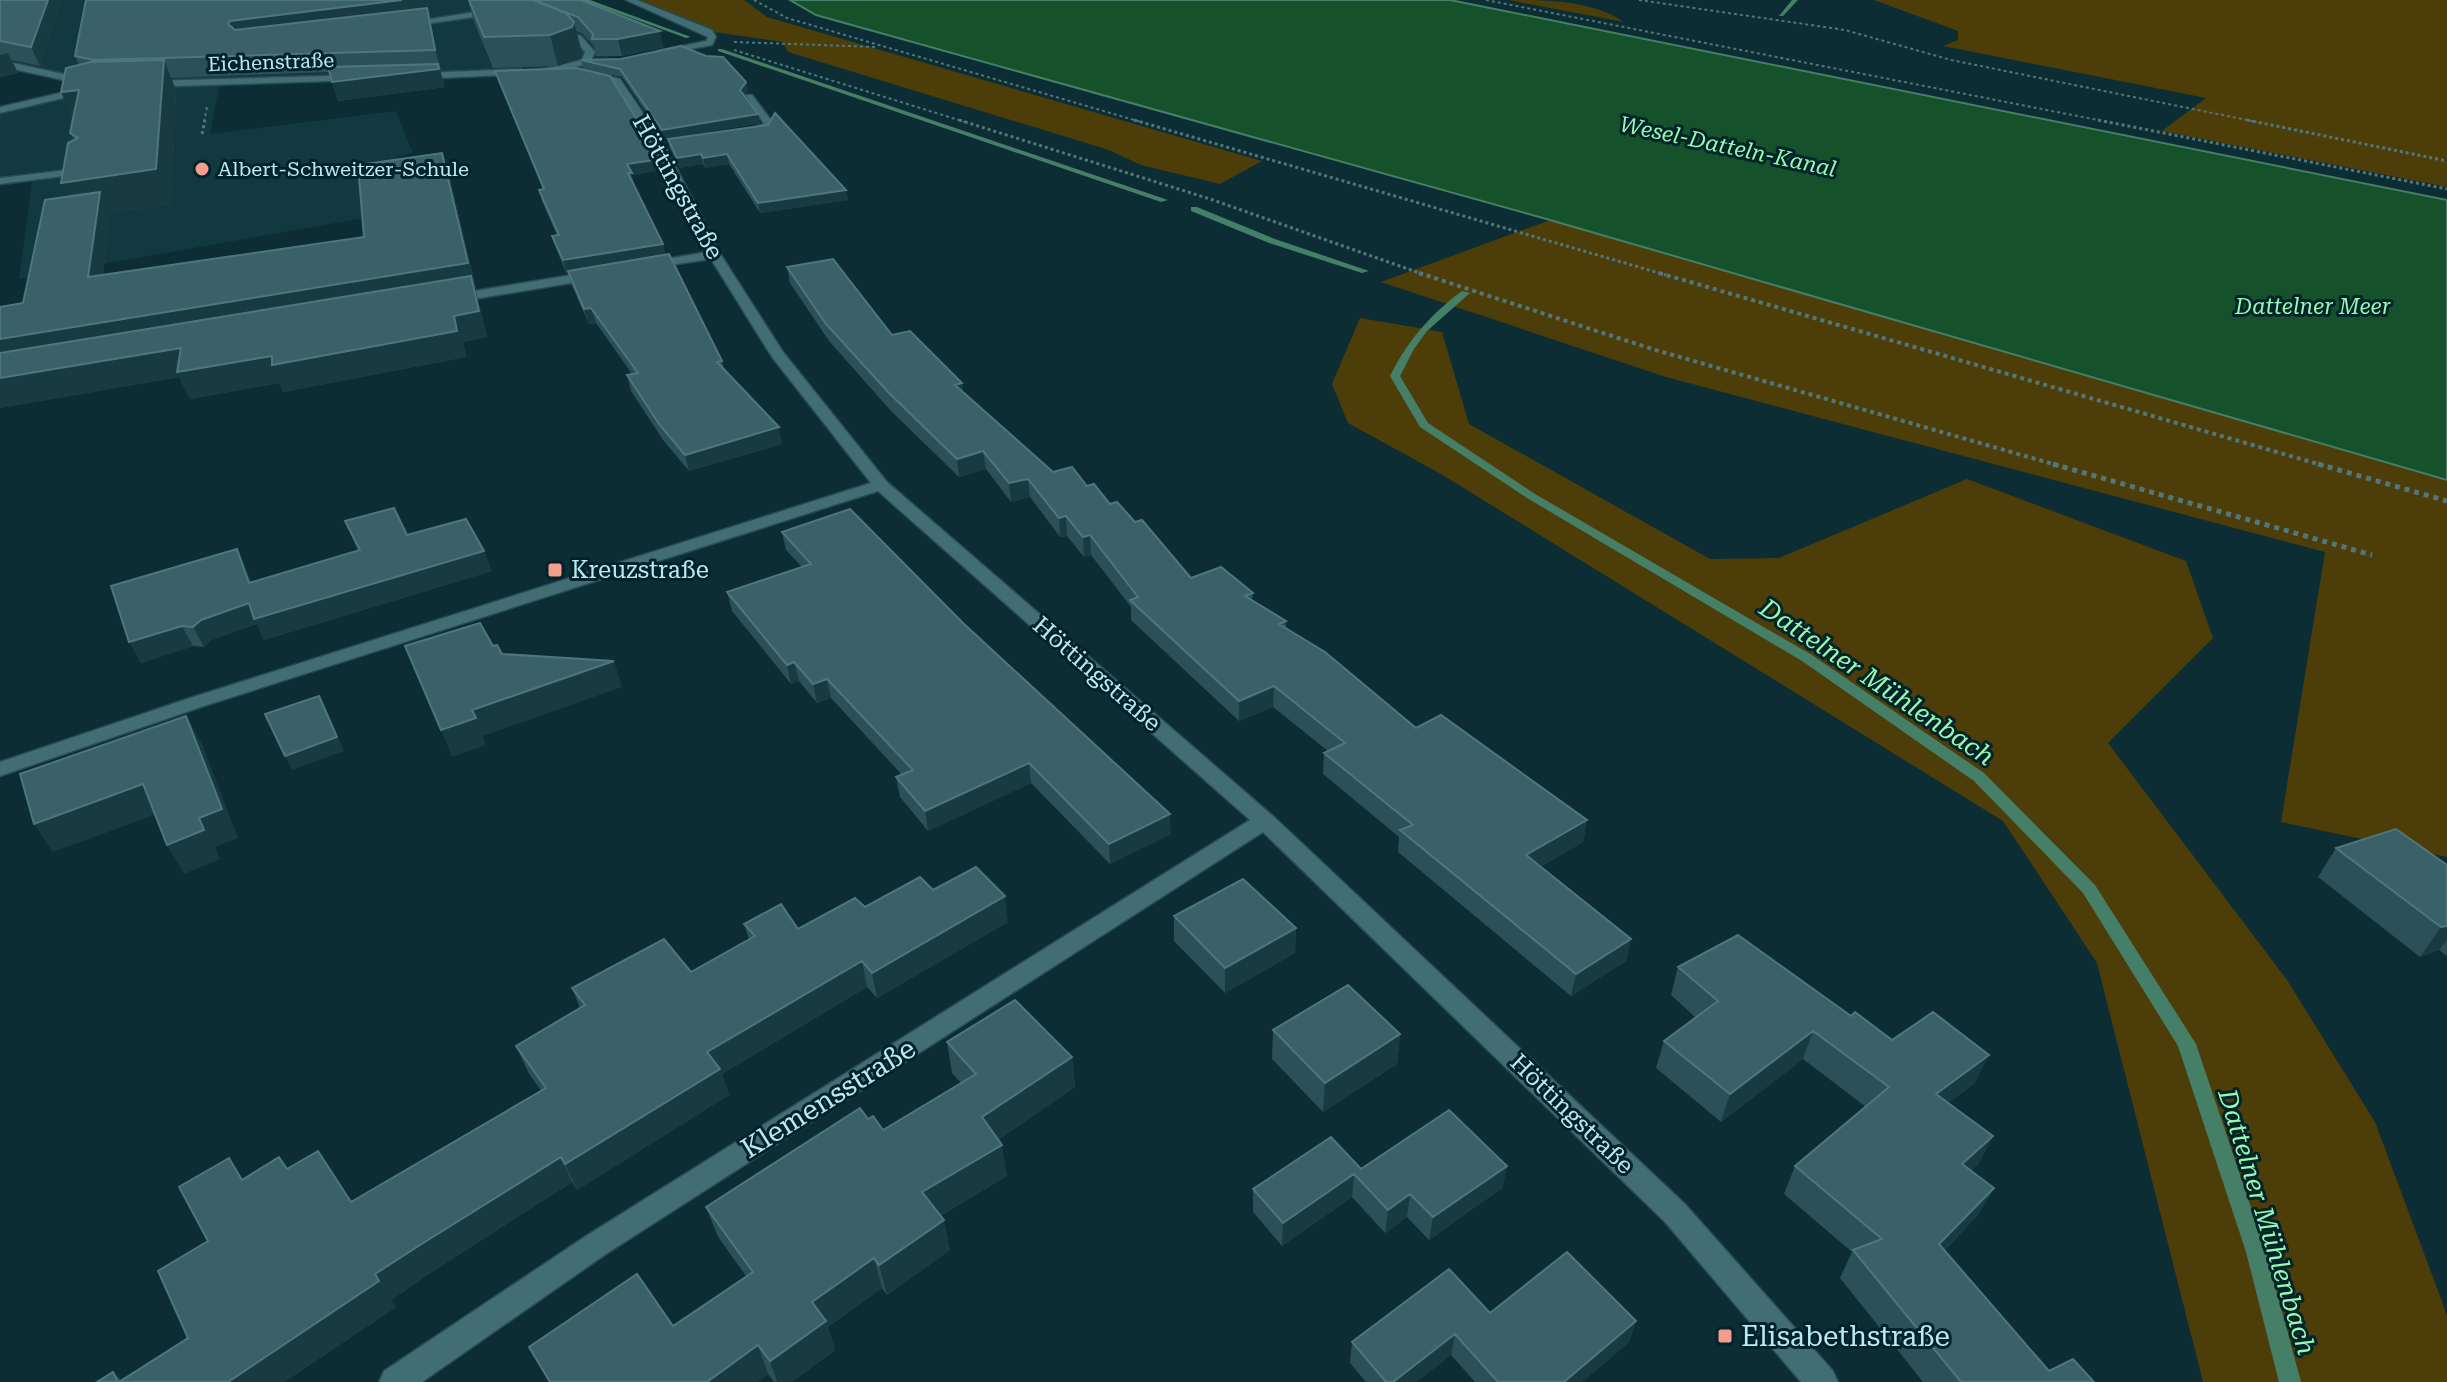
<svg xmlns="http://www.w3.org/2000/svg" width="2447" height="1382" viewBox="0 0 2447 1382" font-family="'Roboto Serif',serif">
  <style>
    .built { fill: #123940 }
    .green { fill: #4d3e09 }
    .water { fill: #15512b; stroke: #467f67; stroke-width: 2 }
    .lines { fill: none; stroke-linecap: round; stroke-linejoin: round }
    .stream { fill: #467f67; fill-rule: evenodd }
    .service-casing { stroke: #274b52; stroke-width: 3 }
    .minor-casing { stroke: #274b52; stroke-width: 3 }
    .path-far3 { stroke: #50777e; stroke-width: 2; stroke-dasharray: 3 3; stroke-linecap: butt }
    .path-far2 { stroke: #50777e; stroke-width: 3; stroke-dasharray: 3 3; stroke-linecap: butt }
    .path-far1 { stroke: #50777e; stroke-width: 4; stroke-dasharray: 4 4; stroke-linecap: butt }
    .path { stroke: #50777e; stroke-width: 5; stroke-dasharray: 5 5; stroke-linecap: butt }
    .service { fill: #426d75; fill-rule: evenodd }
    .minor { fill: #426d75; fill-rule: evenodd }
    .wall { fill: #2b5058 }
    .shaded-wall { fill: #183b42 }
    .building { fill: #3a6168; stroke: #4e767e; stroke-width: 2 }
    .poi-dot { fill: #f49d8c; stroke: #012329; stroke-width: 3 }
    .labels { text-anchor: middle; stroke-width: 6; stroke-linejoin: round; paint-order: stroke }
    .far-street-label { font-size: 20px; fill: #bae9f2; stroke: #012329 }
    .far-poi-label { font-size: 20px; fill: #bae9f2; stroke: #012329; text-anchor: start }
    .far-water-label { font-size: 22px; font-style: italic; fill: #95fbb1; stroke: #012329 }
    .street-label { font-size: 24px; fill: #bae9f2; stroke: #012329 }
    .poi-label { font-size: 24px; fill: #bae9f2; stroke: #012329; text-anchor: start }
    .water-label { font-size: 26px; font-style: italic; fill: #95fbb1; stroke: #012329 }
    .near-street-label { font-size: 28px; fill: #bae9f2; stroke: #012329 }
    .near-poi-label { font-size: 28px; fill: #bae9f2; stroke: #012329; text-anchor: start }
  </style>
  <rect width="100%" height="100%" fill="#0b2d33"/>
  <path class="built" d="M0,0h506l117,46 -32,24 -387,12 16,1 -10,51 186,-23 17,42 -16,4 29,50 -407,72 13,-97 -32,4v-75l104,-26 -104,-16z"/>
  <path class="green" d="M634,0h110l23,17 495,144 -42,23 -79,-19 -32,-15 -321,-98 -5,-10 -70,-10z
    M1508,0c40,0 83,0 116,22z
    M1874,0h573v187l-285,-56 44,-33 -263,-52 15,-6v-9z
    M1550,220l897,260v377l-166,-35 44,-270 -659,-175 -285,-95z
    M1360,318l82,14 27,92 241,135 69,-1 188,-79 219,82 27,77 -105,105 179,237 88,142 72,193v67h-244l-106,-419 -94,-142 -562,-347 -93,-51 -16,-39z"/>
  <path class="water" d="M790,0h660l997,200v280l-897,-260 -734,-205z"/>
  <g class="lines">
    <path class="stream" d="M582,0h8l101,37 -5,1z
      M1792,0h6l-15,16h-4z
      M718,49h4l446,151 -7,2 -443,-151z
      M1191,207h6l78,32 94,32 -7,2 -93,-30 -78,-32z
      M1462,291l8,2 -43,38 -13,18 -14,27 28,47 107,71 277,161 172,118 111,112 101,159 70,208 35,130h-22l-33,-130 -68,-206 -95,-153 -109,-112 -172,-120 -275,-163 -107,-71 -30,-51c18,-36 40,-61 72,-85z"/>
    <defs>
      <path id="service" d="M626,0h11l75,30 4,7 -4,8 -54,10v-4l48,-10 2,-4z
        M499,8l3,5 -98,14 -4,-3z
        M746,95h6l22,29 -5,7 -23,4 -5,-3 23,-8z
        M84,168l6,3 -2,2 -88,11v-6z"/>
      <path id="minor" d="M550,26l31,10 14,16 -6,12 -45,9v-4l38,-9 3,-8 -10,-12 -25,-10z
        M0,60l90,20 5,3 -5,3 -90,-20z
        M521,69l3,5 -107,5 -5,-3 5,-3z
        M585,70l35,9 44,65 57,111 62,97 104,130 386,334 412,388 148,167 5,11h-37l-136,-160 -402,-390 -657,422 -184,128h-43l5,-11 202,-135 664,-416 -372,-329 -674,215 -204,70v-14l190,-64 681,-215 -99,-126 -61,-98 -68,10v-6l64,-11 -53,-108 -40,-61 -32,-8z
        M357,75l3,5 -211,7 -5,-3 5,-3z
        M86,87l3,5 -89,21v-6z
        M596,271l5,1v6l-151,25 -7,-4 7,-4z"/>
    </defs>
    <use href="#service" class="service-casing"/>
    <use href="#minor" class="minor-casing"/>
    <path class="path-far3" d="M754,0l33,18 354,104
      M1486,0l622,122
      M1639,0l206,30 106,30 306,62
      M734,42l142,5
      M734,50l231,72
      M204,122l3,-15"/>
    <path class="path-far2" d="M959,120l251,79 215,76
      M1134,120l532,155
      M2098,120l349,69
      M2247,120l200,41
      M202,134l3,-14"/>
    <path class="path-far1" d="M1419,273l233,76 408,117
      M1659,273l666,193"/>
    <path class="path" d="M2053,464l319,91
      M2318,464l129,37"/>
    <use href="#service" class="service"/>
    <use href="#minor" class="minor"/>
  </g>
  <path class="wall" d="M0,0h62l-22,66 -28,-6 6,13 -18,4z
    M86,0h341l3,16h-1l12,54h-1l5,17 -107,14 -9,-29 -158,6 5,12 -5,114 -61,9v2l-7,60 261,-38 85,-62 27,113h-1l12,49 -24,5 3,15 -183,35 -3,-9 -90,16 -11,-22 -179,31v-101l23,-4 44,-107 7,-56 -4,-7 9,-68 -4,-9z
    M468,0h65l131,47 -42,9h-26l-2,-10 -12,-13 -6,-2 6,22 -2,5 -22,8 -65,2 -19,-46z
    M706,56l40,26 2,9 -4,5 16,27 -96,16 -42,-62 -39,-8 -2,-9z
    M495,71l168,99 -31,5 2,9h-1l30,60 2,11 57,106 2,9 58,74 -93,27 -26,-31 -32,-49 -4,-16 5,-1 -36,-51 -7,1 -17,-38 -4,-14 -2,1 -10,-25 -4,-12 5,-1 -15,-34 -3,-11 4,-1 -45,-109z
    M768,125l78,65 2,10 -88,13 -31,-49 -24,4 -2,-4 -23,4 -10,-20 -2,-9z
    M787,267l105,68 70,48 1,9 90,80 34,14 48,36 56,56 62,15 -1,7 34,21v7l130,100 171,92 -4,22 -43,25 91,72 -5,22 -55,35 -173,-144 1,-15 -76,-63 1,-21 4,-2 -55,-44 -34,14 -108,-101v-13l-40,-52 -7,2 -17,-21 -7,1 -30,-40 -19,5 -25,-33 -27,8 -68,-66 -62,-70 -39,-58z
    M345,521l62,14 85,36 -228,69 -7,-16 -46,16 -7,7 -11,-1 -52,17 105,-94 5,13 107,-31z
    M782,532l389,302 -61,30 -79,-81 -103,48 -28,-34 -4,-20 6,-2 -71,-77 -14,5 -18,-22 -8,3 -59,-73 -5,-19 75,-25 -16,-17z
    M2336,848l111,17v91l-8,-6 -19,7 -102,-80z
    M933,890l75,32 -131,76 -10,-11 -145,87 7,21 -152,95 -5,-8 -137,88 -44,30 5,7 -112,75h-187l16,-10 8,8 67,-42 20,-97 35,-62 44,-10 64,33 190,-111 -13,-19 -12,-26 64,-38 -8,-20 119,-16 58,-33 -5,-15 54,5 67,-22z
    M1174,916l122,12 -1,25 -70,40 -51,-52z
    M1678,967l173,49 41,24 83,43 -27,20 31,61 -8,7 23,17 -16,27 -34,36 105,120 45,11h-171l-83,-104 12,-26 -68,-58 11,-28 71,-59 -63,-48 -82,63 -65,-54 8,-27 32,-23 -25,-23z
    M1273,1030l127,4 -3,30 -74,48 -51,-53z
    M947,1042l125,15 3,30 -77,53 9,36 -67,40 10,34 -63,45 -5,-7 -54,39 7,23 -43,32h-18l-6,-8 -10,8h-209l-20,-35 144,-21 73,-50 -28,-39 -12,-30 162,-88 15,11 78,-47 -9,-10z
    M1507,1166l-5,22 -73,52 -22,-23 -22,16 -33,-36 -70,49 -29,-34v-23l108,-20z
    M1490,1313l146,8 -7,21 -47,40h-107l-24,-27 -35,27h-50l-16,-19 2,-21z"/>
  <path class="shaded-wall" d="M48,0h14l-22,66 -9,-19z
    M402,0h25l3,16h-1l12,54 -6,-20 -197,-10 -10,-16 2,-3z
    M574,22l8,31 -2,5 -22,8 -8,-31z
    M660,31l4,16 -42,9 -4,-17z
    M8,53l10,20 -18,4v-22z
    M164,60l12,30 -5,114 -61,9v2l-10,87 -12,-25 -10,-59 -17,-35z
    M438,64l7,23 -107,14 -6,-19z
    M746,82l2,9 -6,8 -2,-9z
    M79,90l-4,33 -14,-31z
    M758,114l2,9 -96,16 -2,-9z
    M442,153l7,22 27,113h-1l12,49 -24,5 3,15 -183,35 -3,-9 -90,16 -11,-22 -179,31v-30l181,-30 273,-32 -454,52v-29l468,-76z
    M701,154l2,10 -23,4 -3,-10z
    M727,154l2,10 -24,4 -2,-10z
    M661,159l2,11 -31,5 2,9 -4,1 -2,-12 -1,-9z
    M846,190l2,10 -88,13 -2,-10z
    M663,244l2,12 -99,17 -3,-13z
    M591,308l5,15 -7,1 -5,-15z
    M962,383l2,18 -9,-16z
    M779,427l3,17 -93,27 -4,-16z
    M983,451l3,18 -27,8 -2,-18z
    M1028,479l2,18 -19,5 -2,-19z
    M1066,516l1,20 -7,1 -1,-19z
    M1090,535l1,20 -7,2 -1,-20z
    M237,549l9,20 13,34 -10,-20z
    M484,551l8,20 -228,69 -7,-16 -46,16 -7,7 -11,-20 8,-7 48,-17z
    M182,626l11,20 -52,17 -12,-21z
    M614,661l8,26 -139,49 3,9 -34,12 -11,-27 31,-20z
    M794,662l5,19 -8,3 -4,-19z
    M827,679l4,19 -14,5 -4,-19z
    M1274,686l-1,21 -34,14v-20z
    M326,710l18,41 -52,19 -7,-14z
    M186,716l16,28 36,94 -23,9 5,12 -36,15 -17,-29 32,-27z
    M1029,763l2,20 -103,48 -3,-20z
    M143,784l17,29 -107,39 -19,-28z
    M1170,814l1,20 -61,30 -1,-20z
    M1587,820l-4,22 -61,35 4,-22z
    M1005,896l3,26 -131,76 -5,-25z
    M2447,926v14l-8,10 -19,7 21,-30z
    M1296,928l-1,25 -70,40v-25z
    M1631,939l-5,22 -55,35 5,-22z
    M862,961l5,26 -145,87 7,21 -152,95 -12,-26 142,-112z
    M1813,1031l-10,28 -82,63 9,-28z
    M1400,1034l-3,30 -74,48 2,-29z
    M1989,1055l-14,28 -52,39 13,-28z
    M1072,1057l3,30 -88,61 -5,-31z
    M1993,1136l-14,28 -31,28 14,-28z
    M1002,1145l5,31 -78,46 -7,-30z
    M561,1157l11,25 -137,88 -44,30 -16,-26 45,-29z
    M1507,1166l-5,22 -73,52 4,-23z
    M1354,1174l-2,23 -70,49 1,-23z
    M1994,1188l-16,27 -54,56 15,-27z
    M1410,1194l-3,23 -22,16 3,-23z
    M944,1220l6,30 -63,45 -8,-30z
    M874,1258l8,30 -54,39 7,23 -43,32h-15l-7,-21 42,-59z
    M379,1281l17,26 -112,75h-56z
    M1636,1321l-7,21 -47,40h-18z
    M1455,1334l-4,21 -35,27h-23z
    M758,1345l10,29 -10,8h-51z"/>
  <path class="building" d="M0,0h48l-17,47 -31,-6z
    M86,0h316l-172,21 -2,3 7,6 192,-22 8,42 -342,10 -18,-4z
    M469,0h64l33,13 8,9 -2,5 -22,8 -66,2z
    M544,0h37l79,31 -42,8h-26l1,-5 -15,-17 -42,-16z
    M681,46l25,10 17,1 23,25 -6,8 18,24 -96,16 -42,-61 -39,-9 40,-1z
    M164,60l-8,109 -95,14 7,-40 10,-5 -8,-5 9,-43 -18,2 5,-24 25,-6z
    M438,64l1,5 -107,13 -4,-15z
    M576,68l34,8 51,83 -34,5 5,9h-4l35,71 -100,16 -11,-24 7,-1 -20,-45 5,-1 -49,-118z
    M775,113l71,77 -88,13 -31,-49 -24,4 -2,-4 -24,4 -9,-19 100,-14z
    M442,153l26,110 -468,76v-32l23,-4 22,-103 55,-8 -12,85 276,-40 -6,-72z
    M669,254l53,107 -5,1 62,65 -94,28 -26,-31 -32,-49 11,-2 -47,-65 -7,1 -16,-38z
    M833,259l59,76 18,-4 52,52 -7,2 98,87 19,-5 15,19 7,-2 16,20 7,-2 18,20 7,-2 49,58 30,-11 32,26 -8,3 41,25 -7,3 46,28 91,76 25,-13 146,105 -61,35 105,84 -55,35 -176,-144 13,-5 -89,-72 21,-10 -71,-57 -35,15 -109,-101 8,-3 -48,-62 -7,2 -17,-21 -7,2 -31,-39 -19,4 -26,-32 -26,8 -68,-66 -63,-69 -39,-57z
    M471,276l8,35 -25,5 3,15 -185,34v-9l-95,16 4,-24 -181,30v-25z
    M394,508l13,27 59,-16 18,32 -230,68 -5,-16 -48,17 -8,7 -11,-1 -53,16 -18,-56 126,-37 12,34 111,-33 -15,-29z
    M850,509l113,114 207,191 -61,30 -80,-81 -104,48 -29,-34 17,-7 -86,-91 -14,5 -19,-22 -7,3 -60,-73 84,-28 -29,-32z
    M480,623l13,23 4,-1 5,9 112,7 -142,49 4,8 -35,12 -36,-84z
    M319,696l18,41 -52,19 -20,-42z
    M186,716l36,93 -23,9 5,12 -37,15 -24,-61 -109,40 -14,-50z
    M2396,829l51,36v61l-6,1 -105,-79z
    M976,867l29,29 -133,77 -10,-12 -155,91 13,17 -155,95 -4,-7 -141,88 -45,29 4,7 -151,101h-109l69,-44 -30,-67 50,-30 -29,-54 50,-29 13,22 37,-23 8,12 31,-18 33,51 195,-114 -30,-42 69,-41 -13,-17 92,-49 27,33 64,-36 -11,-12 37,-20 17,25 57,-31 10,9 55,-30 13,13z
    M1243,879l53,49 -71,40 -51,-52z
    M1738,935l113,81 4,-4 37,28 41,-28 56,43 -53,39 57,42 -31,28 32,24 -55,56 110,127 24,-12 21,23h-133l-108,-132 29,-11 -87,-73 94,-79 -76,-56 -83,63 -66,-53 54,-40 -40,-34z
    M1348,985l52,49 -75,49 -52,-53z
    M1015,1000l57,57 -90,60 20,28 -80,47 22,28 -65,45 -5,-7 -62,44 14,19 -56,40 -12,-16 -51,37h-157l-21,-35 108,-73 36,52 80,-54 -47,-65 154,-99 8,11 5,-3 10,14 93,-56 -29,-32z
    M1449,1110l58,56 -74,51 -23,-23 -22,16 -34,-36 -71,49 -30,-34 78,-52 30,32z
    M1567,1252l69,69 -72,61h-66l-43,-48 -62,48h-7l-34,-40 97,-73 41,44z
    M113,1372l5,10h-21z"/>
  <g class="poi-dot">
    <circle cx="202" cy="169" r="8"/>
    <rect x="547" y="562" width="16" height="16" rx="4"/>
    <rect x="1717" y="1328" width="16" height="16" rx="4"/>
  </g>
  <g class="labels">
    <g class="far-street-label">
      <text transform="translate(271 62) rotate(-2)" y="7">Eichenstraße</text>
    </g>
    <g class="far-poi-label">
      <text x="218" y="176">Albert-Schweitzer-Schule</text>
    </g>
    <g class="far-water-label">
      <text transform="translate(1728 146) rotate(12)" y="8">Wesel-Datteln-Kanal</text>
      <text x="2313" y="314">Dattelner Meer</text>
    </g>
    <g class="street-label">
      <text transform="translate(678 187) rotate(61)" y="8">Höttingstraße</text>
      <text transform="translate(1097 674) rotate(41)" y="8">Höttingstraße</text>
      <text transform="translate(1572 1114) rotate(44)" y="8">Höttingstraße</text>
    </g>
    <g class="poi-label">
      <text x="571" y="578">Kreuzstraße</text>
    </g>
    <g class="water-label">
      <text transform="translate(1877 682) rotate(34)" y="9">Dattelner Mühlenbach</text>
      <text transform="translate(2267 1222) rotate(73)" y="9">Dattelner Mühlenbach</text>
    </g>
    <g class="near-street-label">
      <text transform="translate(828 1098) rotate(-32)" y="10">Klemensstraße</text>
    </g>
    <g class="near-poi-label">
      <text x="1741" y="1346">Elisabethstraße</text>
    </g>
  </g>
</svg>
